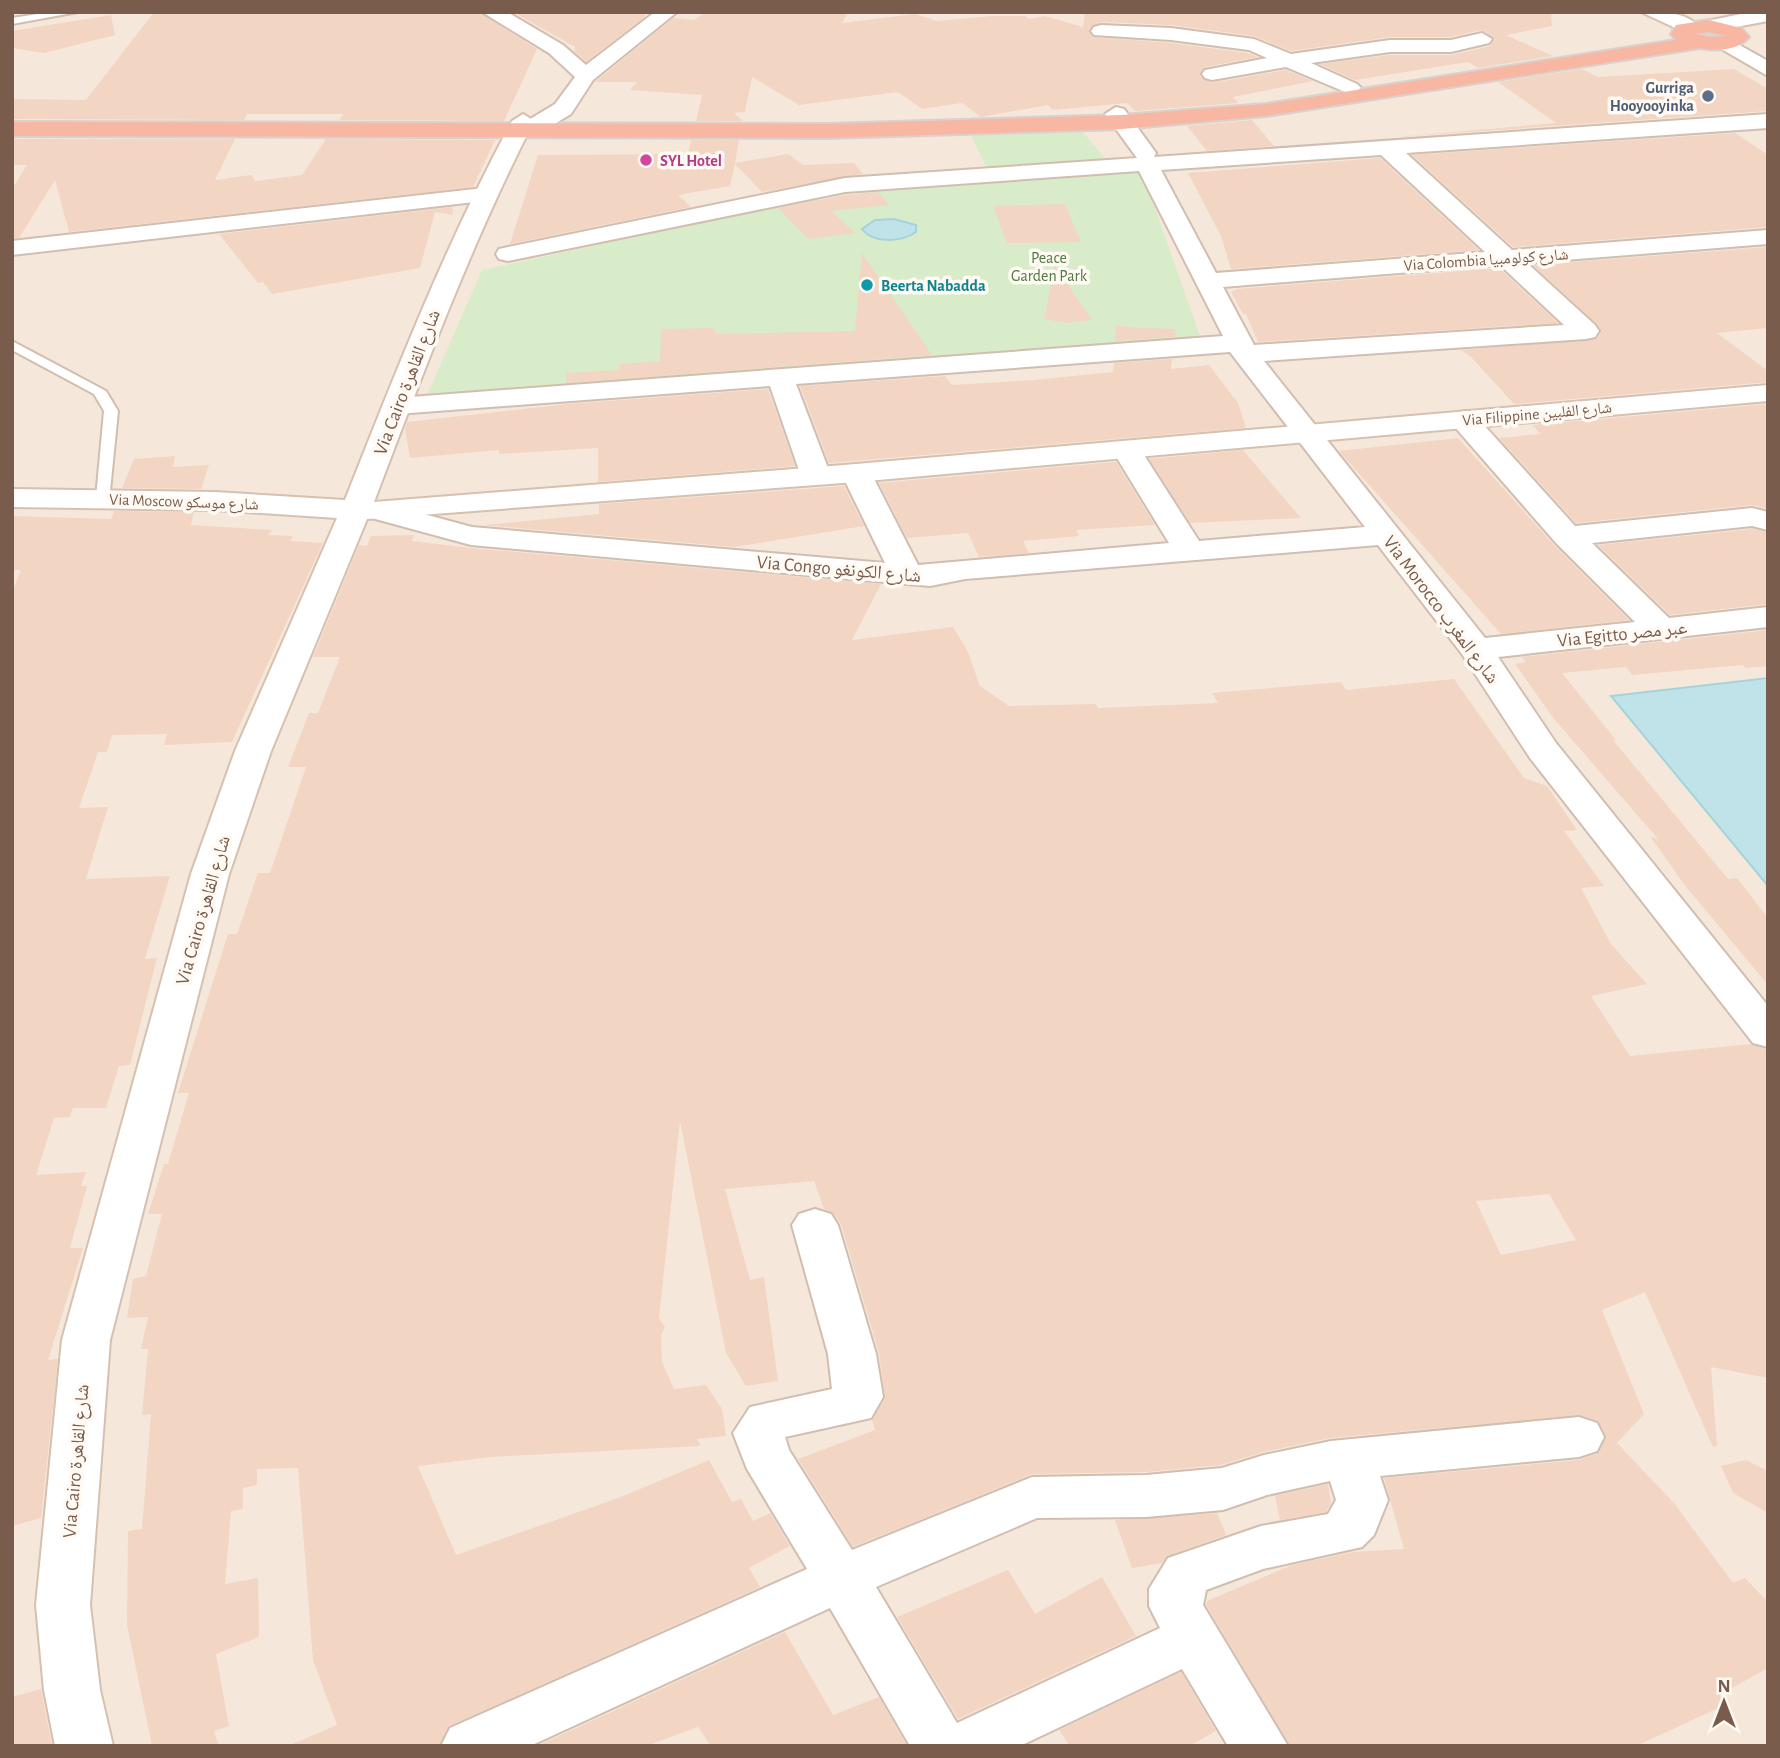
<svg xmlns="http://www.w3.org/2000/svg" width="1780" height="1758" viewBox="0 0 1780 1758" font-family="'Alegreya Sans','Noto Naskh Arabic',sans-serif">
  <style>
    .residential { fill: #f5e8da }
    .green { fill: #d8ecc9 }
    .water { fill: #bfe3e8; stroke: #a5d3da; stroke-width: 2 }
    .building { fill: #f3d5c3; fill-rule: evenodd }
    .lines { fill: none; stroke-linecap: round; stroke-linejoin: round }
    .lane-casing { stroke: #d1beb0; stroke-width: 4 }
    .street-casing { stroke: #d1beb0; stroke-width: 4 }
    .secondary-casing { stroke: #d6c0b0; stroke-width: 4 }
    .highway-casing { stroke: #dad1cd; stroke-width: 4 }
    .lane { fill: #fff; fill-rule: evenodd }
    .street { fill: #fff; fill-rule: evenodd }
    .secondary { fill: #fff; fill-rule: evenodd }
    .highway { fill: #f7b7a3; fill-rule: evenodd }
    .service-dot { fill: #5c6f8a; stroke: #fffaf3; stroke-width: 2.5 }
    .hotel-dot { fill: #d1479c; stroke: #fffaf3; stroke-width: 2.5 }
    .culture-dot { fill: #0f9aa8; stroke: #fffaf3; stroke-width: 2.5 }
    .labels { text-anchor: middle; stroke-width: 7; stroke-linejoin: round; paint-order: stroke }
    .far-service-label { font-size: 16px; font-weight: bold; fill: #4e5e75; stroke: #fffaf3; text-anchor: end }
    .far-hotel-label { font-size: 16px; font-weight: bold; fill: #b23c85; stroke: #fffaf3; text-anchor: start }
    .far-park-label { font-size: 16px; fill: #537a41; stroke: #fffaf3 }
    .far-street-label { font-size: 16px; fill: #7a5c4d; stroke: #fffaf3 }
    .far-culture-label { font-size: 16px; font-weight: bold; fill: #0d838f; stroke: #fffaf3; text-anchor: start }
    .street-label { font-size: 19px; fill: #7a5c4d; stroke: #fffaf3 }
  </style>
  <rect width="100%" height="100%" fill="#fdf6ec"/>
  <path class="residential" d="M12,12h1756v1734h-1756z"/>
  <path class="green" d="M1081,130l27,32 -121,7 -16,-34z
    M1142,171l60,171 -777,58 57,-130 302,-65 91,-13z"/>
  <path class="water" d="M894,219l22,6v7c-14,10 -43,12 -54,-3l13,-9z
    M1768,678v208l-157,-190z"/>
  <path class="building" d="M154,12h325l58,37 -33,72 -165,-1 4,-6h-96l-3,6 -232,-1v-20l74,1z
    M513,12h131l1,5 -59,45 -12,-11 1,-4z
    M706,12h142l-6,11 73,-9 22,7 56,-5h32l4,3 16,-3 38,11 2,-15h466l1,14 -46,9 47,21 -75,12 -10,-6 -113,18 -35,-16 70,-9h62l38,-9 5,-8 -14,-8 -30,7h-61l-99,14 -37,-15 -83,-11 -70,-3 -12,7 3,8 79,6 77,10 10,4 -53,10 -5,9 11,7 75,-13 27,11 -80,16 5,6 -103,8 -8,-8 -74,7 -5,-5 -67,12 -19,-14 -40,6 -24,-17 -99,13 -47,-28 -7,35 -11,1 9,8h-47l6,-26 -72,-5 7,-8h-42l78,-64 21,2z
    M111,15l4,20 -71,18 -32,-5v-17z
    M1582,69l16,8 136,-8 34,20v22l-372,26 160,-14 -58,-41z
    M1252,120l22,26 -67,5 -20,-25z
    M1735,133l33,22v72l-255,20 -101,-92z
    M12,139h223l-20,41 36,-5 4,6 47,-6 24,-36 169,1 -22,47 -404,45 -14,-52 -36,58h-7v-49l15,-24h-15z
    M691,140h48l-4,23 53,-9 15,11 51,-2 9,11 -101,18 -27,-28 -5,22 -52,9 13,12 -181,37 28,-89 150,-1z
    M1380,158l99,92 -248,19 -10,-33 -33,-63z
    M878,192l11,13 -58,6 24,22 -47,6 -30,-31 67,-13z
    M1065,204l16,38 -74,1 -14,-37z
    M452,207l1,8 -18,-3 -15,56 -148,26 -9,-12 -5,1 -39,-49z
    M1768,247v81l-51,5 51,38v11l-254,22 -43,-47 -10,-7 136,-12 4,-6 -4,-8 -64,-59z
    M862,253l70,102 -365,28 -1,-10 54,-3 -1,-6 41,-3 1,-32 54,-1v6l140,-3z
    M1055,266l37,54 -25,3 -23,-4z
    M1499,268l59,55 -300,19 -12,-28h-3l-12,-22 6,-3z
    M1116,326l28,2 32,1 -1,8 -60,4z
    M1172,359l-1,10 38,-4 29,38 8,25 -417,35 -29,-77 145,-10 7,9 82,-5 79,-8 1,-9z
    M768,389l27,77 -197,16v-34l-99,6v-4l-89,8 -5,-29 2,-7 161,-18z
    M1768,404v105l-16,-4 -176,18 -77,-85 42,-4 -9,-9z
    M1458,438l96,107 75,75 -128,14 -162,-183z
    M1243,450l58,68 -111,5 -41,-64z
    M175,456l-2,11 36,-2 -8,24 -79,-1 12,-29z
    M1116,462l39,63 -79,5 3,6 -56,5 6,12 -50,4 -11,-24 -61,5 -28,-55z
    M844,486l20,40 -130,21 -251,-22 116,-11v-10z
    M114,511l80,1 -3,13 81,5 -4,5 25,1 -3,5 33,2 -91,199 -68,3 3,-11 -55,1 -5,17h-9l-19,56 29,-1 -22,72 84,-3 -25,83 12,-1 -27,107 -11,1 -13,42h-33l-3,9 -16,1 -18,57 50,-3 -5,14h6l-17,62h13l-35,112 10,-1 -17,159 -29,8v-934l9,-22h-9v-54l99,3z
    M1752,529l16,3v72l-98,11 -72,-70z
    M414,535l-2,6 59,7 410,36 -29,56 101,-13 15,25 12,34 29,20 87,-2 2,4 120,-5 -6,-10 129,-11 5,8 108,-11 70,99 23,8 30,44 -13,1 40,55 -23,2 30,56 36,40 -56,12 39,60 121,-12 17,5v329l-57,-11 6,79 -4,1 -68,-155 -43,18 42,104 -27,29 57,60 59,80 12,-5 23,24v66l-49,27 8,9 -91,42h-346l-84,-141 1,-4 85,-36 61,-13 51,-3 -20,-71 195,-18 19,-7 8,-17 -8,-15 -18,-6 -250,23 -67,14 -42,13 -75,7 -114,2 -179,73 -55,-88 77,-29 -3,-10 13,-22 -6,-45 -38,-129 -8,-11 -9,-4 -10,-28 -89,8 25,91 14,-3 14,104 -32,5 -20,-33 -46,-232 -21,197 6,9 -4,8 1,27 12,27 32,-4 16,24 4,27 -29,3 4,7 -210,11 -73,9 38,89 165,-58 88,-37 23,42 9,-3 12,22 17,-8 20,33 -41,22 11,19 -311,139 -10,20h-151l49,-21 -24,-65 -15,-192 -41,1v16l-14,3v21l-12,2 -6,73 33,-6 1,59 -43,17 13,72 -15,5 5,15h-67l-25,-121 1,-94 14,-2 9,-115 -9,1 6,-66h-7l7,-32 -21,1 6,-39 13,-3 16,-62h-14l16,-50h4l21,-71h-11l50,-159h9l21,-61h12l36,-106h-18l21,-54h9l22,-56h-27l46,-112 8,1 4,-10zM1549,1194l27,46 -75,15 -25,-54z
    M1768,630v36l-22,2 -3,-3 -111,10 -6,-8 -64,6 54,67h-3l115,139 9,-1 31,40v67l-85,-102 -33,-47 9,4 -105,-121 -39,-55 11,-2 -4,-5z
    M1746,1460l22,11v42l-35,-20 -12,-27z
    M1328,1484l3,19 -5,9 -46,8 -5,-24z
    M1217,1513l9,22 -59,21 -5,7 -30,5 -17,-48z
    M1008,1570l27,44 67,-37 34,59 -178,83 -61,-102z
    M785,1632l48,83 46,-18 27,47 -195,2 -13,-19 -52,19h-109z
    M1181,1672l35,59 -27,15h-119l-11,-16z
    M41,1689l11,57h-40v-49z"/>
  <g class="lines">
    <defs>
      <path id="lane" d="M51,12h27l-66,12v-6z
        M12,341l94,50 12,20 -9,90h-10l-3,-3 8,-87 -10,-17 -82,-44z"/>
      <path id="street" d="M482,12h25l56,33 23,20 69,-53h22l-84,68 -22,34 -35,21 -11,-7 2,-7 28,-17 20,-27 -26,-24z
        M1101,25l70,3 83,11 37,15 99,-14h61l31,-7 10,6 -3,4 -38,9h-61l-79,11 46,21 4,4 -11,6 -64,-27 -74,13 -7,-2 -3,-4 3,-4 62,-12 -18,-8 -78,-10 -77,-5 -3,-4 3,-4z
        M1725,37l43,24v15l-50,-29 -3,-4 3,-4z
        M1116,107l8,2 32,44 -2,4 614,-43v14l-362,25 106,97 256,-20v14l-241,19 68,62 4,6 -4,6 -9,2 -322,22 221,277 150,-16 -79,-79 -102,-117 -4,-6 4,-6 10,-3 10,3 101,112 177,-18 16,4v18l-16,-4 -160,17 77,75 99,-11v20l-270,30 58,86 212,263v41l-15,-4 -223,-285 -68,-104 -84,-109 -413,34 -35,7 -459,-41 -103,-28 -4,-6 4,-6 11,-3 93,25 413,36 -44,-90 5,-6 10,-3 10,3 5,6 47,92 251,-22 -57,-93 5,-6 10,-3 10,3 62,97 166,-14 -135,-175 -434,32 35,92 -5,6 -10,3 -10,-3 -5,-6 -31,-90 -373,28 -10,-2 -4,-6 4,-6 10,-2 826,-62 -84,-165 -294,21 -337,69 -9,-2 -3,-5 3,-5 9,-2 337,-69 292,-20 -32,-44zM1381,155l104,97 -269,21 -55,-103zM1500,265l64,60 -310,20 -31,-58z
        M484,188l8,2 4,5 -4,5 -480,55v-14z
        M815,1209l16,5 7,11 38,129 7,43 -12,21 -86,19 4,13 63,100 180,-73 114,-2 76,-7 42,-13 67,-14 248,-24 18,6 7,14 -7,14 -18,6 -199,19 8,24 -14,35 -12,12 -99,22 -57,21 -3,15 85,141h-60l-46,-77 -162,77h-110l-80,-138 -300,138h-89l9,-18 357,-159 -60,-100 -14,-36 17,-26 82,-18 -4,-35 -36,-129 7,-11zM1330,1481l6,19 -8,14 -67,12 -93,32 -19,31v17l11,22 -203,95 -81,-136 161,-69 109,-1 77,-7 44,-15z"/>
      <path id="secondary" d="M1641,12c19,0 45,-1 58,15l-3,4h-14z
        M1751,12h17v9l-59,11 -10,-6 3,-4z
        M523,114l11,7c-63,123 -111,252 -160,381l482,-38 912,-79v16l-912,81 -489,37 -96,232 -42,123 -119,466 -20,265 10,85 13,56h-58l-11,-56 -8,-85 26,-265 129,-466 44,-123 102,-233 -122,-8 -203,-3v-18l203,3 130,8c51,-129 101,-257 167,-379z"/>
      <path id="highway" d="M1709,20l32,8 8,9c-11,14 -33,14 -49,11l-434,68 -144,13 -294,9 -816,-2v-14l816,2 294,-9 144,-11 410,-64 -5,-6 5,-9zM1709,32l17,4 -16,1 -15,-3z"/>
    </defs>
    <use href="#lane" class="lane-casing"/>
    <use href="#street" class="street-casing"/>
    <use href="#secondary" class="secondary-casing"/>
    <use href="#highway" class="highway-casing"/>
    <use href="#lane" class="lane"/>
    <use href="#street" class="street"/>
    <use href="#secondary" class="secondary"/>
    <use href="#highway" class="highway"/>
  </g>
  <circle class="service-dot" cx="1708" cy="96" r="7"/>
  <circle class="hotel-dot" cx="646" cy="160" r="7"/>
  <circle class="culture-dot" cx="867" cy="285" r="7"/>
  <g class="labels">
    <g class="far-service-label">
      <text x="1694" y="93">Gurriga<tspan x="1694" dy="18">Hooyooyinka</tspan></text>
    </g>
    <g class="far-hotel-label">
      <text x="660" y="166">SYL Hotel</text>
    </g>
    <g class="far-park-label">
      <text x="1049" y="263">Peace<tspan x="1049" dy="18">Garden Park</tspan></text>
    </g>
    <g class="far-street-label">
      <text transform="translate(1486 259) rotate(-4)" y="6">Via Colombia شارع كولومبيا</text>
      <text transform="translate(1537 413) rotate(-5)" y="6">Via Filippine شارع الفلبين</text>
      <text transform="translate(184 501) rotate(2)" y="6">Via Moscow شارع موسكو</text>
    </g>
    <g class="far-culture-label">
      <text x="881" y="291">Beerta Nabadda</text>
    </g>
    <g class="street-label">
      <text transform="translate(406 382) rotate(-69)" y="7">Via Cairo شارع القاهرة</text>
      <text transform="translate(839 568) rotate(5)" y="7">Via Congo شارع الكونغو</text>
      <text transform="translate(1442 609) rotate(53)" y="7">Via Morocco شارع المغرب</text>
      <text transform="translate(1622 633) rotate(-6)" y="7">Via Egitto عبر مصر</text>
      <text transform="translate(202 910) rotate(-74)" y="7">Via Cairo شارع القاهرة</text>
      <text transform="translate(75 1461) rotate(-85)" y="7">Via Cairo شارع القاهرة</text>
    </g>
  </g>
  <rect width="1780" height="1758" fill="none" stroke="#7a5c4d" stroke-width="28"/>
  <g transform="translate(1724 1702)" stroke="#fffaf3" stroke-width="5" paint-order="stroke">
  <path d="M0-5L12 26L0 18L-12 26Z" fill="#7a5c4d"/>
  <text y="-10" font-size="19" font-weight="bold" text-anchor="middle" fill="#7a5c4d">N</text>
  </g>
</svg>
